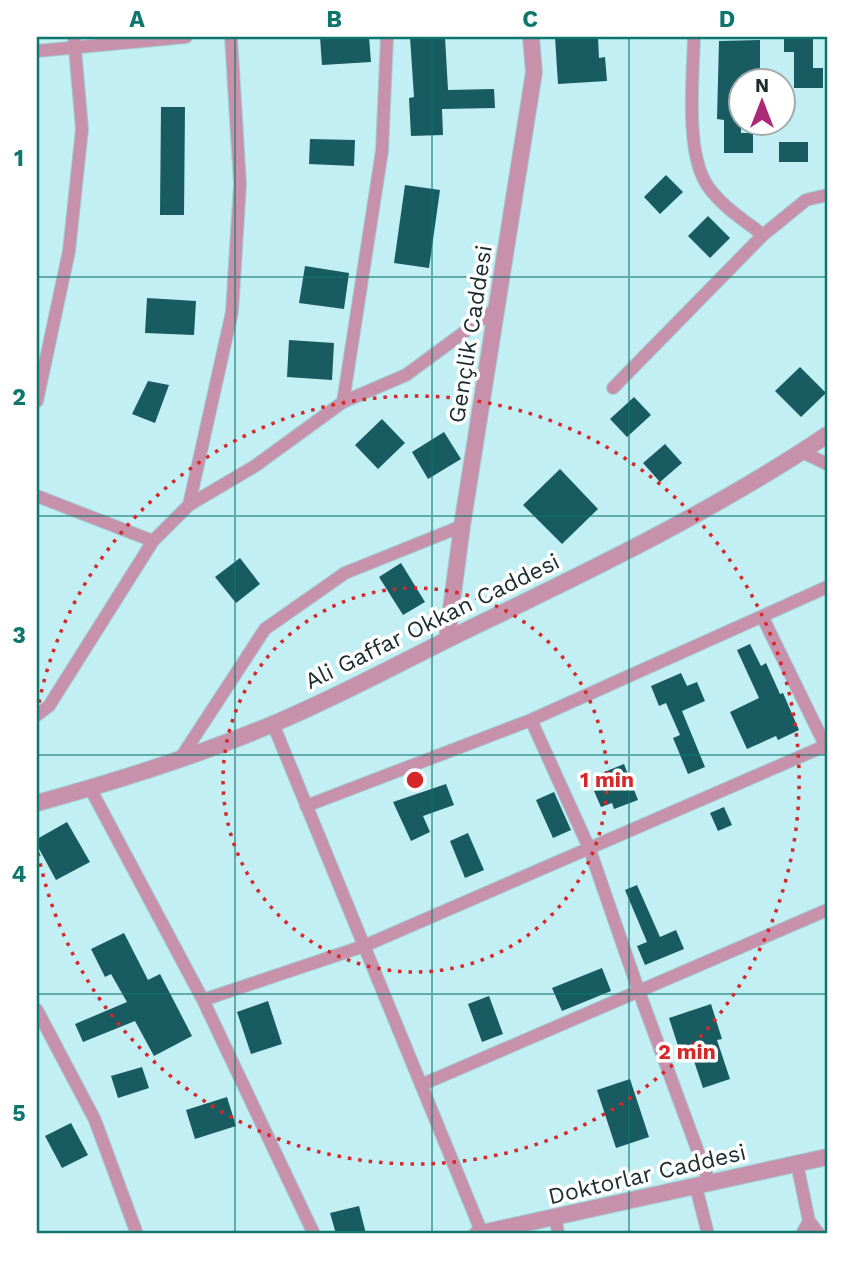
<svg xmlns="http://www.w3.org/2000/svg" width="864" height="1271" viewBox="0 0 864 1271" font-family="'Work Sans',sans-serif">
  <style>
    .building { fill: #185b60 }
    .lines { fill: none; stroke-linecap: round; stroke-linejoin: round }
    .minor-casing { stroke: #a3ccd0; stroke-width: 14 }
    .tertiary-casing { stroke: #a3ccd0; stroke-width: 18 }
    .minor { stroke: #c790ab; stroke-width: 12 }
    .tertiary { stroke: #c790ab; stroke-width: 16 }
    .grid { fill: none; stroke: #0f766e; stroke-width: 2; stroke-opacity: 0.55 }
    .ring { fill: none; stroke: #d62828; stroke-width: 3.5; stroke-dasharray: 3.5 7 }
    .labels { text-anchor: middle; stroke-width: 7; stroke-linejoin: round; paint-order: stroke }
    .street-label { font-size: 23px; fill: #1a2c2e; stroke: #fff }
    .centre { fill: #d62828; stroke: #fff; stroke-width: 3.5 }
    .ring-label { font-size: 21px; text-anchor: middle; font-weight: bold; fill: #d62828; stroke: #fff; stroke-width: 7; stroke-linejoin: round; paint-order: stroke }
    .neatline { fill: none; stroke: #0f766e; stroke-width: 2.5 }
    .grid-label { font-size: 23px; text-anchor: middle; font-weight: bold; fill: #0f766e }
  </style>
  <rect width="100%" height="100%" fill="#c1eff4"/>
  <path class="building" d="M320,37h49l2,25 -49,3z
    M410,37h35l3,53 46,-1 1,19 -53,1 1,26 -32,1 -2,-38 5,-1z
    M555,37h43l1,21 6,-1 2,24 -49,3z
    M784,37h29v31h10v20h-29v-36h-10z
    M760,40v40h-19v53h12v20h-29v-33l-7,-1 2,-78z
    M161,107h24l-1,108h-24z
    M310,139l45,1 -1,26 -45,-2z
    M779,142h29v20h-29z
    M666,175l17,17 -23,22 -16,-17z
    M405,185l35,5 -11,78 -35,-5z
    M708,216l22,22 -20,20 -22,-22z
    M305,266l44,7 -5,36 -45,-6z
    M147,298l49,3 -2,34 -49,-2z
    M289,340l45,3 -2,37 -45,-3z
    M800,367l26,26 -25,24 -26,-26z
    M148,381l21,4 -14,38 -23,-9z
    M634,397l17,18 -24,22 -17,-18z
    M382,419l23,24 -27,26 -23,-24z
    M444,432l17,27 -33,20 -16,-27z
    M665,444l17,19 -22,19 -17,-19z
    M560,469l38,40 -36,35 -39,-39z
    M240,558l20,26 -24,19 -21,-26z
    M401,563l24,39 -22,13 -24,-38z
    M750,644l11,22 5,-3 14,31 3,-1 16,37 -21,10 -2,-4 -29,13 -17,-37 29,-14 -22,-48z
    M681,673l6,13 10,-4 8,19 -23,10 23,56 -17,7 -15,-36 7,-3 -14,-32 -7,3 -8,-20z
    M624,764l14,36 -24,9 -2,-6 -11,4 -7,-16 9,-3 -6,-13z
    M446,784l8,21 -31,11 7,16 -19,9 -18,-39z
    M554,792l17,38 -18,8 -17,-38z
    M724,807l8,18 -14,6 -8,-18z
    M67,822l23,40 -34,18 -19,-35v-6z
    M468,833l16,37 -19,8 -15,-37z
    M637,885l23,52 16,-7 8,19 -39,16 -8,-19 10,-4 -22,-52z
    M124,933l24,47 12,-6 32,62 -38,20 -19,-35 -52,21 -8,-18 52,-22 -16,-28 -6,3 -14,-28z
    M602,968l9,23 -49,20 -10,-23z
    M489,996l14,38 -21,8 -14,-38z
    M268,1001l14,43 -31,10 -14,-42z
    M711,1004l11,35 -5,1 13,39 -27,9 -13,-39 -10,3 -11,-34z
    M142,1067l7,21 -31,10 -7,-22z
    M630,1079l19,58 -33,11 -19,-58z
    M227,1097l9,29 -41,13 -9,-29z
    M71,1123l17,32 -26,13 -17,-32z
    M359,1206l7,28h-30l-6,-21z"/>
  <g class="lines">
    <defs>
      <path id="minor" d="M694,37c-1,40 -9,114 13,148 14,21 37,35 56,50
        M37,51l149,-14
        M613,388l150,-153 43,-35 21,-5
        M37,401l32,-150 13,-122 -8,-92
        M343,402l39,-251 5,-114
        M802,452l25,12
        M37,496l116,45
        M189,505l43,-193 8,-128 -9,-147
        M762,616l65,133
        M37,715l12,-9 104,-165 36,-36 66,-39 88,-64 63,-27 91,-67
        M531,720l59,130 48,139 72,195
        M273,724l209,509
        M180,759l85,-130 80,-56 117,-47
        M90,788l113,212 111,234
        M306,806l225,-86 296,-133
        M203,1000l161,-54 463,-201
        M37,1010l58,110 42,114
        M421,1085l406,-175
        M797,1164l12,57 10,13
        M696,1187l12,47
        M556,1218l2,16
        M802,1234l7,-13"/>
      <path id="tertiary" d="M447,639l15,-113 72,-454 -3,-35
        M37,803c80,-22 160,-47 236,-79 67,-28 130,-63 196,-95 122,-59 245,-118 358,-194
        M477,1234l350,-77"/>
    </defs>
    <use href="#minor" class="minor-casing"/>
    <use href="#tertiary" class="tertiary-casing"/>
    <use href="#minor" class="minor"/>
    <use href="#tertiary" class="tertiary"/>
  </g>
  <path class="grid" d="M235,37v1197M432,37v1197M629,37v1197M37,277h790M37,516h790M37,755h790M37,994h790"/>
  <g class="ring">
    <circle cx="415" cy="780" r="192"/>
    <path d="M37 713A384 384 0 1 1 37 847"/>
  </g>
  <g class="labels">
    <g class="street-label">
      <text transform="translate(470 334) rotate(-81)" y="8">Gençlik Caddesi</text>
      <text transform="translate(432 621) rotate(-26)" y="8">Ali Gaffar Okkan Caddesi</text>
      <text transform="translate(647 1174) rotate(-13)" y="8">Doktorlar Caddesi</text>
    </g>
  </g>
  <circle cx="415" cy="780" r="10" class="centre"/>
  <g class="ring-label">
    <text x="607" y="787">1 min</text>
    <text x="687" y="1059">2 min</text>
  </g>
  <rect width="864" height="1271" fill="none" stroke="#ffffff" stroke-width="77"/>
  <g transform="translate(762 102)"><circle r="33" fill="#ffffff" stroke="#a3abab" stroke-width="2"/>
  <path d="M0-5L12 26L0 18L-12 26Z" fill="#aa2a78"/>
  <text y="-10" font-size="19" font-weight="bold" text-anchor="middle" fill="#1a2c2e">N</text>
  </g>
  <rect x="38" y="38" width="788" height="1194" class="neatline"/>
  <g class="grid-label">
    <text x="137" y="27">A</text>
    <text x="334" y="27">B</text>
    <text x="530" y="27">C</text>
    <text x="727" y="27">D</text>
    <text x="19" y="166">1</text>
    <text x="19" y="405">2</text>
    <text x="19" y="643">3</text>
    <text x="19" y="882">4</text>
    <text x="19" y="1121">5</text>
  </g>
</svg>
